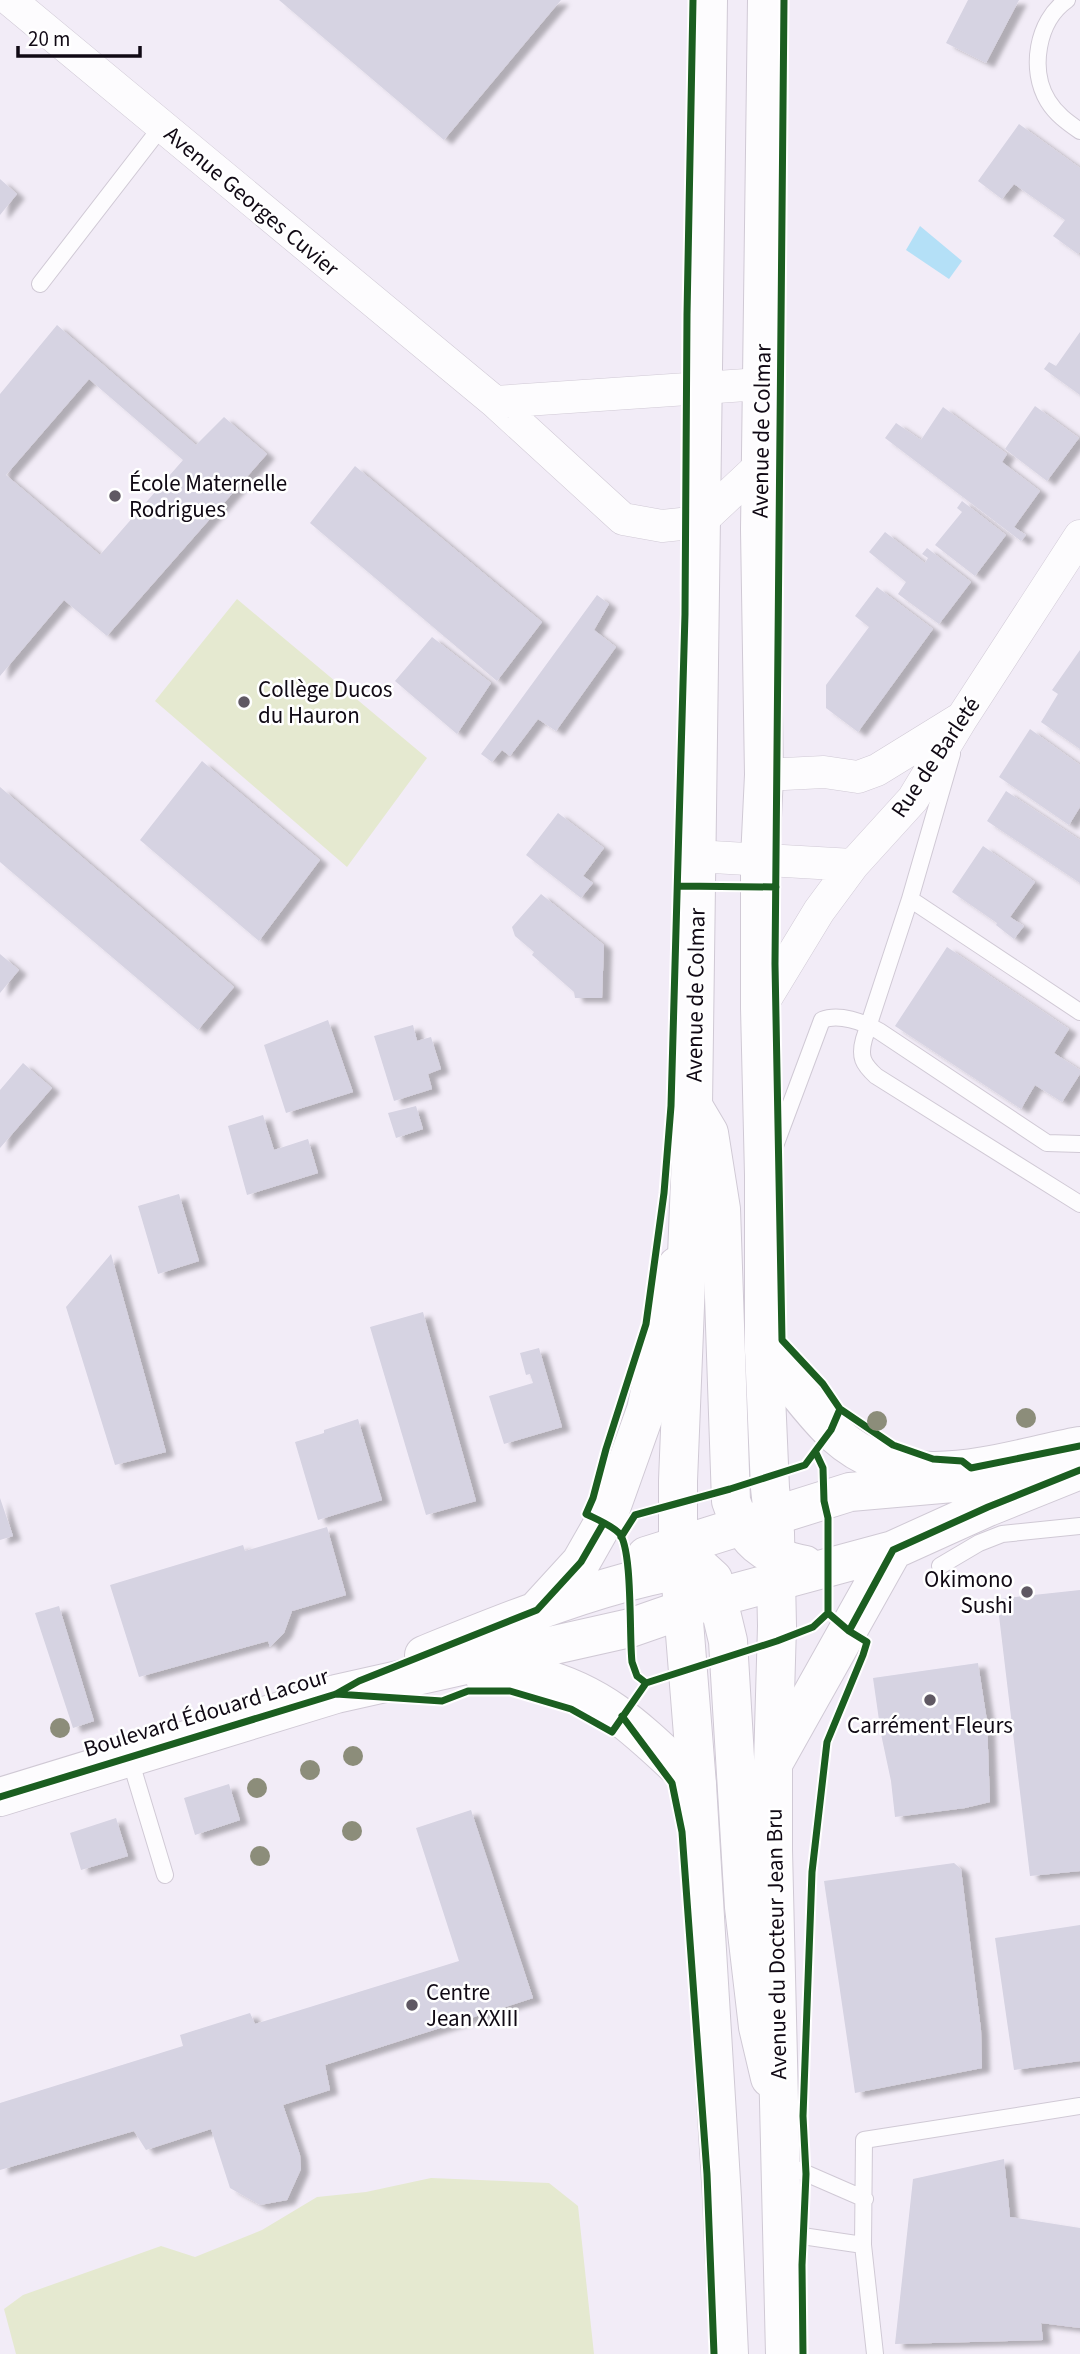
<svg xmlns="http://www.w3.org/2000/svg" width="1080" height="2354" viewBox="0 0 1080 2354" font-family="'Source Sans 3',sans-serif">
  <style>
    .green { fill: #e5e9d0 }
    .water { fill: #b4e0f7 }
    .building { fill: #d6d3e2; fill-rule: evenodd; filter: url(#shadow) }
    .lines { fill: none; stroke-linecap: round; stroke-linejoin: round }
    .lane-casing { stroke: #d0c9d5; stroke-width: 18 }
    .street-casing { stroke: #d0c9d5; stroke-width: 33 }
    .secondary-casing { stroke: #d0c9d5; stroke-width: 40 }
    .primary-casing { stroke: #d0c9d5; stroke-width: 40 }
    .lane { stroke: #fdfcfe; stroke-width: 16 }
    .street { stroke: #fdfcfe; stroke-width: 32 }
    .secondary { stroke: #fdfcfe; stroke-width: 38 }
    .primary { stroke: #fdfcfe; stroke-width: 38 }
    .cycleway-casing { stroke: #fff; stroke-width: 11 }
    .cycleway { stroke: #1b5e20; stroke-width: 7 }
    .tree { fill: #8c8d7a }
    .poi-dot { fill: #5f5863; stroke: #fff; stroke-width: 2.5 }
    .labels { text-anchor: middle; stroke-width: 5; stroke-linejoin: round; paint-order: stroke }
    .street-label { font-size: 23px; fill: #100914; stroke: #fff }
    .poi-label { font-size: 23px; fill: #100914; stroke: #fff; text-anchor: start }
  </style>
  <defs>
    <filter id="shadow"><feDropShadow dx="8" dy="4.5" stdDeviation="2" flood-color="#0004"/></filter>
  </defs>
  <rect width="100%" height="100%" fill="#f2ecf7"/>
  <path class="green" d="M237,599l190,159 -80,109 -192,-166z
    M431,2178l118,5 29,23 16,148h-578l-12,-45 19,-14 138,-49 34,11 67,-27 55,-33 49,-5z"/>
  <path class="water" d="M920,226l42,35 -13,18 -43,-29z"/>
  <path class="building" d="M279,0h282l-117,140z
    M968,0h51l-33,63 -40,-20z
    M1019,124l61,44v84l-2,2 -25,-18 12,-16 -51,-36 -12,15 -24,-18z
    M0,179l17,15 -17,21z
    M57,325l139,120 28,-28 43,37 -160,182 -43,-36 -64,76v-282zM89,379l94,81 -83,95 -94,-80z
    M1080,332v63l-36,-26 5,-7 7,4z
    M1035,406l44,32 -32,43 -42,-32z
    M943,407l64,47 -5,8 38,29 -26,36 12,8 -5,6 -136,-103 11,-15 25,17z
    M355,466l187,156 -45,59 -187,-158z
    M962,501l44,34 -31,41 -40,-31 27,-33 -5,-4z
    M885,532l40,31 3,-5 -6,-4 5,-6 44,34 -32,42 -41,-30 8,-12 -37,-30z
    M877,587l56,42 -75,103 -32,-24v-23l43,-58 -14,-11z
    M597,595l12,9 -15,26 22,17 -60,84 -18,-12 -28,37 -8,-6 -10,12 -11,-8z
    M432,637l59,46 -34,51 -62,-53z
    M1080,650v99l-39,-27 17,-28 -6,-4z
    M1030,729l50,36v42l-11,18 -70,-48z
    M202,761l118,99 -61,81 -119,-101z
    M0,787l234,200 -36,43 -198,-168z
    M1006,791l74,49v43l-93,-62z
    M558,813l46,35 -21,28 10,7 -12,15 -55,-43z
    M983,846l52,36 -25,35 14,9 -10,13 -18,-14 1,-2 -45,-31z
    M541,894l63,51 -2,53h-27l-1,-6 -42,-37 2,-3 -19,-16 -3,-9z
    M947,947l122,82 -15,24 26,17v4l-18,28 -27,-17 -14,24 -126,-83z
    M0,954l19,16 -19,23z
    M328,1020l25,72 -67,21 -22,-68z
    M413,1025l4,16 14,-4 10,32 -13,5 4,15 -38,12 -20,-65z
    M23,1063l29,25 -52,60v-58z
    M416,1106l7,23 -27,9 -8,-25z
    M263,1115l11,35 34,-11 10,34 -71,22 -19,-69z
    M179,1194l20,67 -41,13 -20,-68z
    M111,1254l55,198 -51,13 -49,-158z
    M423,1312l53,189 -50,14 -56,-188z
    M539,1348l23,79 -58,17 -15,-48 44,-13 -3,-9 -4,1 -6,-22z
    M358,1419l24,81 -64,20 -23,-78 29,-9v-3z
    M0,1498l13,38 -13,4z
    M327,1527l19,68 -54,16 -8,22 -14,14 -2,-6 -129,36 -29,-92 133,-40 2,6z
    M1080,1590v281l-50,5 -33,-277z
    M59,1606l35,115 -21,7 -38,-115z
    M978,1663l9,58 3,81 -25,6 -70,9 -4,-36 -10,-47 -8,-56z
    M229,1784l11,36 -45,15 -11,-37z
    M471,1810l62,188 -208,67 5,25 -47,15 17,50 1,14 -14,31 -27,5 -30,-17 -19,-59 -65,21 -12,-19 -134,39v-67l183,-57 -3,-11 70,-22 5,11 204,-63 -43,-133z
    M116,1818l12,38 -47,14 -11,-37z
    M954,1863l7,6 20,161 1,38 -127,25 -31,-212z
    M1080,1925v136l-66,9 -19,-132z
    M1004,2159l6,58 70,11v100l-39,-5 2,17 -148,4 18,-165z"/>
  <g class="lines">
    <defs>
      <path id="lane" d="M1067,0c-30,21 -38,70 -19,101 8,13 19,21 32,30
        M40,284l122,-158
        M952,754l-42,145 170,113
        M910,899l-46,140c-5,18 -1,25 12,37l204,128
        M775,1146l47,-126c17,-7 41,2 57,11l168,112 33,1
        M940,1566l39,-23 23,-9 78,-8
        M129,1756l36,119
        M780,2162l85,37
        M782,2233l81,12
        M875,2354l-12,-109 1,-105 216,-34"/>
      <path id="street" d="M10,0l485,402 128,117 39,7 38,-4 61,-57
        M495,402l266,-18
        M764,775l60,-3 34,5 19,-7 81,-50
        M695,856l158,9
        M760,1008l59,-97 34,-46 60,-66 49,-81 118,-182"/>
      <path id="secondary" d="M693,1106l16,27 12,76 10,292c13,39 33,56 74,64
        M764,1349c21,26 48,64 72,86 71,64 162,26 244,11
        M646,1556l204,-64 137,-12
        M538,1609l43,-47 29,-51 36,-101 31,-144
        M424,1655c67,-27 133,-54 203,-73 25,-7 48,-12 74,-14l12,11 15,62 16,266 14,120 12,51
        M484,1676c16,0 37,-3 54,1 70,18 107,60 159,108
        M773,1764l120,-214
        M0,1797l336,-103 294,-66 89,-31 174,-47 95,-43 92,-37"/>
      <path id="primary" d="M708,0l-15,1106 -15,375v65l19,239 25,413 7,156
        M767,0l-7,530 4,245 -4,84v149l4,167v174l6,139 5,45 2,93 -4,138v86l12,504"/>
    </defs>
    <use href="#lane" class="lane-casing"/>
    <use href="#street" class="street-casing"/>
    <use href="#secondary" class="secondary-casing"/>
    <use href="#primary" class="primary-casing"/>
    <use href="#lane" class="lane"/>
    <use href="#street" class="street"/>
    <use href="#secondary" class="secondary"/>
    <use href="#primary" class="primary"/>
    <defs>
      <path id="cycleway" d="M678,886l98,1
        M840,1409l53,36 40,14 29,2 9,7 109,-22
        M621,1537l14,-22 95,-26 75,-24 26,-35 9,-21 -17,-25 -41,-44 -7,-376 9,-964
        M849,1631l44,-81 95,-43 92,-37
        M646,1683l131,-42 36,-14 15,-14v-95l-4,-17 -1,-33 -7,-15
        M336,1694l106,7 26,-10h42l61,18 41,23 34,-49 -9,-7 -5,-14c-3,-25 1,-114 -13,-129 -8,-8 -23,-14 -33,-19l7,-16 13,-49 40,-125 18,-131 7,-87 14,-492 2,-299 6,-315
        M622,1716l50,67 10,49 25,342 7,180
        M0,1797l336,-103 23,-13 178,-71 44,-48 22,-38
        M803,2354l-1,-89 4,-91 -3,-58 9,-244 15,-130 36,-87 4,-13 -18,-11 -21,-18"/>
    </defs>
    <use href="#cycleway" class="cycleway-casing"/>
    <use href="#cycleway" class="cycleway"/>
  </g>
  <g class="tree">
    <circle cx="1026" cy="1418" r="10"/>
    <circle cx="877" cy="1421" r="10"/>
    <circle cx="60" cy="1728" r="10"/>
    <circle cx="353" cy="1756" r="10"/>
    <circle cx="310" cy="1770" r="10"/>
    <circle cx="257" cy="1788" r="10"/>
    <circle cx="352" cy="1831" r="10"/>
    <circle cx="260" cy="1856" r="10"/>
  </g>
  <g class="poi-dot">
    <circle cx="115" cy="496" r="7"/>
    <circle cx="244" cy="702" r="7"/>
    <circle cx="1027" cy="1592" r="7"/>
    <circle cx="930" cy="1700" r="7"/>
    <circle cx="412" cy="2005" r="7"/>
  </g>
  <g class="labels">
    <g class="street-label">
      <text transform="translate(252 201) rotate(40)" y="8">Avenue Georges Cuvier</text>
      <text transform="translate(761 431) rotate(-89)" y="8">Avenue de Colmar</text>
      <text transform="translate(935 757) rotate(-56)" y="8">Rue de Barleté</text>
      <text transform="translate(695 995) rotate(-89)" y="8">Avenue de Colmar</text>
      <text transform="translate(206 1712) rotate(-17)" y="8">Boulevard Édouard Lacour</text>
      <text transform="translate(776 1944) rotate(-91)" y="8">Avenue du Docteur Jean Bru</text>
    </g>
    <g class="poi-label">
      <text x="129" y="491">École Maternelle<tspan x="129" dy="26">Rodrigues</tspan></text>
      <text x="258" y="697">Collège Ducos<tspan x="258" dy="26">du Hauron</tspan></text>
      <text x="1013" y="1587" text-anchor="end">Okimono<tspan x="1013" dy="26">Sushi</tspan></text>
      <text x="930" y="1733" text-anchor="middle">Carrément Fleurs</text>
      <text x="426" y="2000">Centre<tspan x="426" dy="26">Jean XXIII</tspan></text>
    </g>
  </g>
  <path d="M18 46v10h122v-10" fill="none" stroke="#100914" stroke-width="3.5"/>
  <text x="28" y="46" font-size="21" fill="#100914" stroke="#ffffff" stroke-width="5" paint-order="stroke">20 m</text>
</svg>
